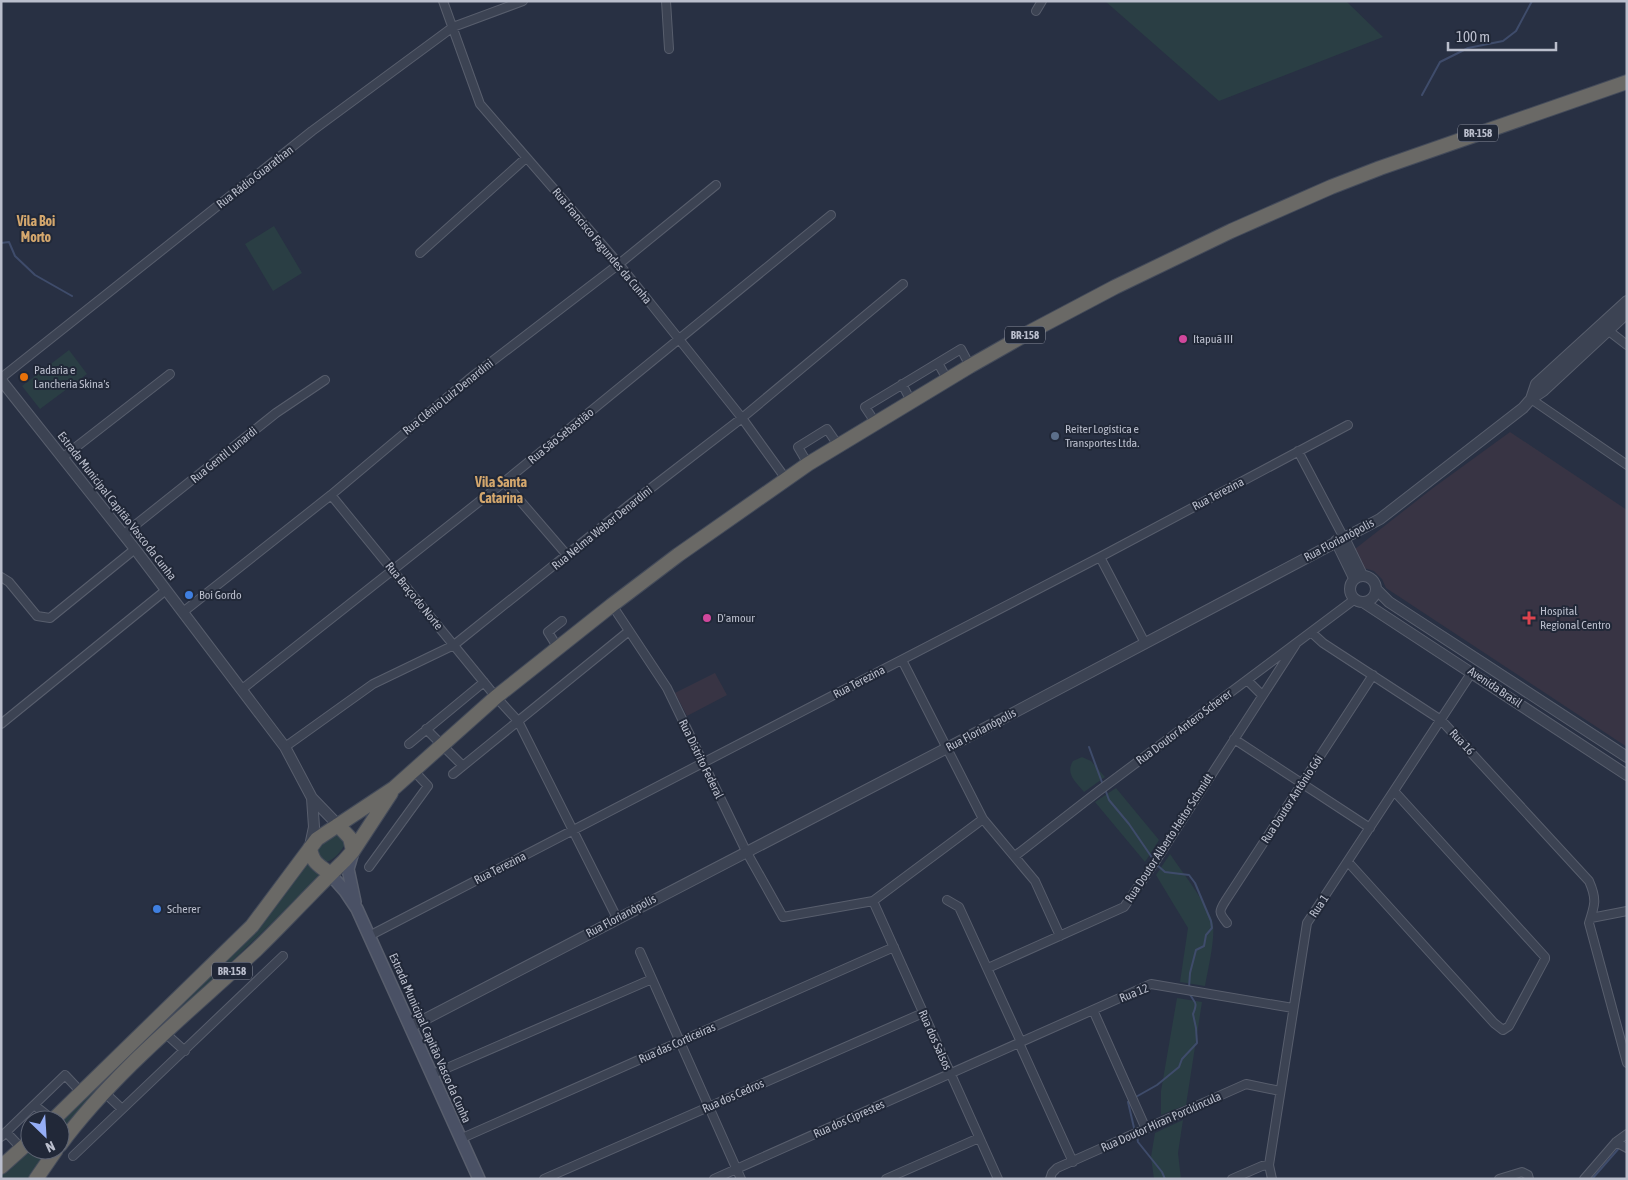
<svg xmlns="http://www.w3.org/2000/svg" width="1628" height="1180" viewBox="0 0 1628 1180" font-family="'Asap Condensed',sans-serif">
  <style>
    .medical { fill: #383444 }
    .green { fill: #2a3e44 }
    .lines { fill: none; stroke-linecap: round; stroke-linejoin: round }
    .stream { stroke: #3f4c6b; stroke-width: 2 }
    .minor-casing { stroke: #585e6d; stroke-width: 10 }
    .tertiary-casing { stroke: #585e6d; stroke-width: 12 }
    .secondary-casing { stroke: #585e6d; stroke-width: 14 }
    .trunk-casing { stroke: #444b5a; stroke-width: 16 }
    .minor { stroke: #3c4353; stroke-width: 8 }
    .tertiary { stroke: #3c4353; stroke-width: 10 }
    .secondary { stroke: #4a5165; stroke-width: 11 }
    .trunk { stroke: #6a6966; stroke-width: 14 }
    .hotel-dot { fill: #d1479c; stroke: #212838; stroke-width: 2 }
    .food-dot { fill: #e8710a; stroke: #212838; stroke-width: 2 }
    .service-dot { fill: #5c6f8a; stroke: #212838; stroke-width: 2 }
    .shop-dot { fill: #3f7fe0; stroke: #212838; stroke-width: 2 }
    .health-dot { fill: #e0444e; stroke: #212838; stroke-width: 2 }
    .labels { text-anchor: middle; stroke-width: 4; stroke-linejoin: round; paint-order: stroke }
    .shield { fill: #212838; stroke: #8c91a0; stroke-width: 1 }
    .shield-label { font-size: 11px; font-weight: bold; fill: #babecc }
    .street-label { font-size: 12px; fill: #babecc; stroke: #212838 }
    .poi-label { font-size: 12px; fill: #babecc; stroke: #212838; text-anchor: start }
    .neighbourhood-label { font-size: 14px; font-weight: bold; fill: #d4a76d; stroke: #212838 }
  </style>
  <rect width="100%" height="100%" fill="#283043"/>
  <path class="medical" d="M1510,432l117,78v237l-241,-159 -4,-9 -8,-8 -10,-3 -9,-19 78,-61z
    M715,673l12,22 -40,21 -12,-23z"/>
  <path class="green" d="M1105,1h241l37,36 -164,64z
    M274,226l28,47 -29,18 -28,-47z
    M69,350l18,24 -47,35 -18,-23z
    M1082,757l9,4 14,16 -21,15c-8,-10 -19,-18 -11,-31z
    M1116,788l43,52 -14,22 -50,-60z
    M337,833l4,1 4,10 -1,2c-5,8 -12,16 -21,16l-6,-10c4,-9 12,-13 20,-19z
    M1170,854c10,15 41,55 43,70 2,16 -5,45 -8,62l-25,-4 8,-54 -32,-53z
    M308,863l3,6 12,5 -151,145 -112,119v-18l203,-200z
    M1177,998l25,4 -16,103 -25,10v-24z
    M1183,1120l-5,33 3,26h-27l-3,-22 4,-24z
    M30,1147v3h21l-23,29h-27v-4z"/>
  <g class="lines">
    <path class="stream" d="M1422,95l18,-33 28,-14 35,-7 13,-10 16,-30
      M1,243l8,-1 6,14 20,19 37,21
      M1089,747l14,38
      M1105,789l4,11 20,24 24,35
      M1157,865l8,7 24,3 6,8 16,38 1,7 -6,7 -2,11 -8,4 -6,23 -1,15
      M1134,1098l23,-13 22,-18 3,-8 15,-16 -1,-15 -3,-14c6,-14 0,-11 -4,-22
      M1130,1101l-2,1 7,30
      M1137,1136l1,6 24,30 3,7
      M1592,1179l28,-32"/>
    <defs>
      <path id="minor" d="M443,1l37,103 139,160 123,154 44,61
        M666,1l3,48
        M1036,11l6,-10
        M420,253l106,-95
        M1605,328l22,17
        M938,363l9,16
        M1,378l311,-247 141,-104 70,-26
        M902,384l9,17
        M1531,399l96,66
        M875,422l-10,-15 96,-58 9,17
        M1298,451l46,87
        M62,458l108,-84
        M808,464l-10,-17 29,-18 11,16
        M504,482l63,73
        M331,495l165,202 22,24 99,197
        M124,534l152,-121 49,-33
        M1100,557l45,86
        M1,577l8,5 28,34 13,2 85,-69
        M612,605l55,83 79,163 37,66 90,-16 110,-82
        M183,612l148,-117 138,-116 150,-115 97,-79
        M1311,632l12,11 118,77 148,161c8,18 6,24 0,42l38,140
        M558,648l-10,-16 14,-11
        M902,660l81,159 52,62 25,55
        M1247,680l15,15
        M241,690l263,-208 327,-267
        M1,724l165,-134
        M426,729l37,37
        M1234,739l136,89
        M409,744l75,-62
        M285,747l88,-63 81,-39 175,-140 113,-87 161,-134
        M453,774l176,-143
        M1015,856l85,-66 255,-191
        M1348,862l146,161 9,7 6,-4 36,-67v-2l-151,-166
        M369,867l59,-81 -14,-15
        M947,900l12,7 62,135
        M873,901l125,278
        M1591,918l36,-7
        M1227,923c-9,-11 -8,-12 -1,-23l147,-225
        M369,936l731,-379 248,-132
        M640,952l101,227
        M988,968l136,-61 31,-45 141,-218
        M1093,1010l53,119
        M165,1033l20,18
        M1019,1043l54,119
        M431,1075l221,-96
        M104,1092l18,17
        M34,1105l19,15
        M6,1132l16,17
        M1,1137l64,-62 16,17
        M460,1139l434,-192
        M1616,1142l11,6
        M73,1156l210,-200
        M544,1179l379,-166
        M714,1179l437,-195 142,24
        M886,1179l93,-41
        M1050,1179l2,-6 5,-5 189,-84 34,7
        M1232,1179l30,-13 7,-1
        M1272,1179l-3,-14 38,-242 165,-251
        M1499,1179l23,-7 6,3 1,4
        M1584,1179l32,-37 11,-8"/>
      <path id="tertiary" d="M1,380l134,169 150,198 27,51 26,27
        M1531,399l5,-15 91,-83
        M1344,538l18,37
        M1336,541l18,37
        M1350 589a13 13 0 1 1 26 0a13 13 0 1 1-26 0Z
        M1377,590l12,12 238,155
        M1363,602l264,173
        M310,846l4,-19 -2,-29
        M410,1027l537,-279 433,-229 143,-111 8,-9 12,-8 84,-78"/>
      <path id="secondary" d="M353,852l-5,17 7,33
        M330,874l15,17 12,18 122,270"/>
      <path id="trunk" d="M338,825l12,13 3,13
        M310,848c3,16 8,16 20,26
        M53,1120l199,-194 65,-87 77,-51 102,-91 116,-92 66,-50 130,-91 162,-98 58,-33 87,-46 116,-56 100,-44 49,-19 247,-86
        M60,1145c55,-74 129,-133 196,-195 30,-29 58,-60 88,-89l9,-10 38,-58
        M1,1167l29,-26
        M36,1179l20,-29"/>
    </defs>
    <use href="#minor" class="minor-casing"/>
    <use href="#tertiary" class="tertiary-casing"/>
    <use href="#secondary" class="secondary-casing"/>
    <use href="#trunk" class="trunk-casing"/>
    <use href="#minor" class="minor"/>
    <use href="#tertiary" class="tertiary"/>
    <use href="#secondary" class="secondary"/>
    <use href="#trunk" class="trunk"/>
  </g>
  <g class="hotel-dot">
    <circle cx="1183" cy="339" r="5"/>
    <circle cx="707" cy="618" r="5"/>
  </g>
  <circle class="food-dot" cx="24" cy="377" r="5"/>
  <circle class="service-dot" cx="1055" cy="436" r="5"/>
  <g class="shop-dot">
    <circle cx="189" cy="595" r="5"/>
    <circle cx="157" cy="909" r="5"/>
  </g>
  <path class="health-dot" d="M1526.5 610.5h5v5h5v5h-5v5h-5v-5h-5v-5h5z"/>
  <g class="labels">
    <g class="shield">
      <rect x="1458" y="124.5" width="40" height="17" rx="4"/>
      <rect x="1005" y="326.5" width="40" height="17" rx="4"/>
      <rect x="212" y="962.5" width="40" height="17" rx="4"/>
    </g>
    <g class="shield-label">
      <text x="1478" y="137">BR-158</text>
      <text x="1025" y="339">BR-158</text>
      <text x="232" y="975">BR-158</text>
    </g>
    <g class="street-label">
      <text transform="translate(255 177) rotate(-38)" y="4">Rua Rádio Guarathan</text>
      <text transform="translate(602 246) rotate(50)" y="4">Rua Francisco Fagundes da Cunha</text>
      <text transform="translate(448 397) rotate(-39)" y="4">Rua Clênio Luiz Denardini</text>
      <text transform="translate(561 436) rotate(-39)" y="4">Rua São Sebastião</text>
      <text transform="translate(224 455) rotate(-39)" y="4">Rua Gentil Lunardi</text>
      <text transform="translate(1218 494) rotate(-28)" y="4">Rua Terezina</text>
      <text transform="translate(117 506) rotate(52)" y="4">Estrada Municipal Capitão Vasco da Cunha</text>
      <text transform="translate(602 528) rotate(-39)" y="4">Rua Nelma Weber Denardini</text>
      <text transform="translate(1339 540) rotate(-28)" y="4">Rua Florianópolis</text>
      <text transform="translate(414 596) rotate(51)" y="4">Rua Braço do Norte</text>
      <text transform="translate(859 682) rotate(-28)" y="4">Rua Terezina</text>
      <text transform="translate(1495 687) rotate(34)" y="4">Avenida Brasil</text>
      <text transform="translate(1184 727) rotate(-37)" y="4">Rua Doutor Antero Scherer</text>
      <text transform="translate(981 730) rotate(-28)" y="4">Rua Florianópolis</text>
      <text transform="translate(1462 742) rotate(47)" y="4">Rua 16</text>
      <text transform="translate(701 759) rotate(64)" y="4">Rua Distrito Federal</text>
      <text transform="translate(1292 799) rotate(-57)" y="4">Rua Doutor Antônio Gói</text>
      <text transform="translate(1169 838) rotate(-57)" y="4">Rua Doutor Alberto Heitor Schmidt</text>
      <text transform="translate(500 868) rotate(-27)" y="4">Rua Terezina</text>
      <text transform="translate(1319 906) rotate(-56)" y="4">Rua 1</text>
      <text transform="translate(621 916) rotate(-28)" y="4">Rua Florianópolis</text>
      <text transform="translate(1134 993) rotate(-22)" y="4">Rua 12</text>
      <text transform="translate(430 1038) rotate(66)" y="4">Estrada Municipal Capitão Vasco da Cunha</text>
      <text transform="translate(935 1040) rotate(66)" y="4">Rua dos Salsos</text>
      <text transform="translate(677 1043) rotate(-24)" y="4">Rua das Corticeiras</text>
      <text transform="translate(733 1096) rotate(-24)" y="4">Rua dos Cedros</text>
      <text transform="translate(849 1119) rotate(-24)" y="4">Rua dos Ciprestes</text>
      <text transform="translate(1161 1122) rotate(-24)" y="4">Rua Doutor Hiran Porciúncula</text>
    </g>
    <g class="poi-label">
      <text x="1193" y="343">Itapuã III</text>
      <text x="34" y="374">Padaria e<tspan x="34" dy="14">Lancheria Skina's</tspan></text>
      <text x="1065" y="433">Reiter Logística e<tspan x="1065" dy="14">Transportes Ltda.</tspan></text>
      <text x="199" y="599">Boi Gordo</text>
      <text x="1540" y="615">Hospital<tspan x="1540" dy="14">Regional Centro</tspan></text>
      <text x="717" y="622">D'amour</text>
      <text x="167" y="913">Scherer</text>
    </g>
    <g class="neighbourhood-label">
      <text x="36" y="226">Vila Boi<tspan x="36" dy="16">Morto</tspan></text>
      <text x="501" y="487">Vila Santa<tspan x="501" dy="16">Catarina</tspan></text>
    </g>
  </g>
  <rect width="1628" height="1180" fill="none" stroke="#babecc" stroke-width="5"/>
  <g transform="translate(45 1135) rotate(155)"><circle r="24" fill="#212838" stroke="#5e6473"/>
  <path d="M0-4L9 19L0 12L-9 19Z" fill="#95aef6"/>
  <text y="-8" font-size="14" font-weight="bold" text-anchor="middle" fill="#babecc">N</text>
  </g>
  <path d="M1448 42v8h108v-8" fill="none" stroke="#babecc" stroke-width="2.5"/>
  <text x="1456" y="42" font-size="15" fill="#babecc" stroke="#212838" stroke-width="4" paint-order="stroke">100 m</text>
</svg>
